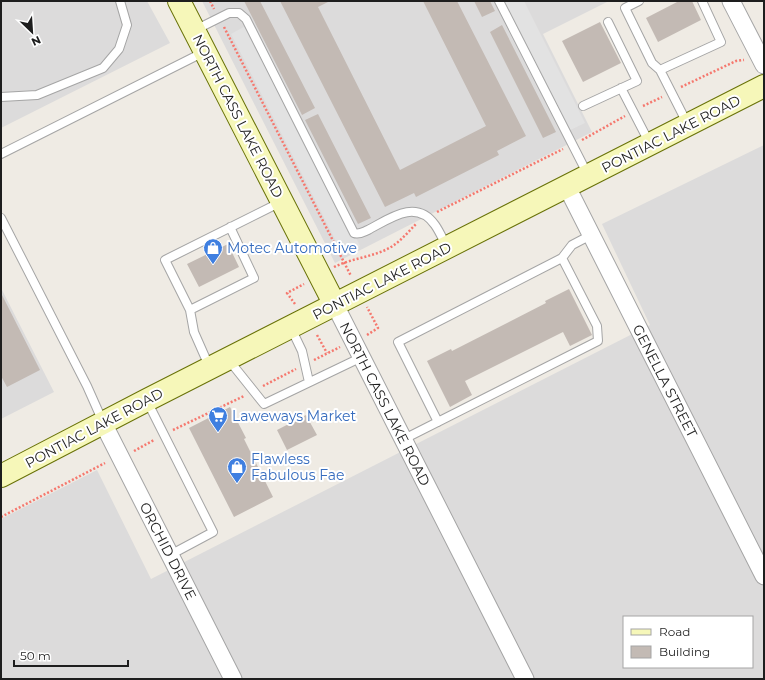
<svg xmlns="http://www.w3.org/2000/svg" width="765" height="680" viewBox="0 0 765 680" font-family="Montserrat,sans-serif">
  <style>
    .residential { fill: #dcdbdb; fill-rule: evenodd }
    .parking { fill: #e2e2e2 }
    .building { fill: #c3bab4 }
    .lines { fill: none; stroke-linecap: round; stroke-linejoin: round }
    .lane-casing { stroke: #a5a5a5; stroke-width: 10 }
    .street-casing { stroke: #a5a5a5; stroke-width: 19 }
    .secondary-casing { stroke: #697208; stroke-width: 24 }
    .path { stroke: #f5786e; stroke-width: 2.5; stroke-dasharray: 2 2; stroke-linecap: butt }
    .lane { stroke: #fff; stroke-width: 8 }
    .street { stroke: #fff; stroke-width: 17 }
    .secondary { stroke: #f6f7b9; stroke-width: 22 }
    .labels { text-anchor: middle; stroke-width: 4; stroke-linejoin: round; paint-order: stroke }
    .street-label { font-size: 14px; fill: #1e1e1e; stroke: #fff }
    .shop-label { font-size: 14px; fill: #366cbe; stroke: #fff; text-anchor: start }
  </style>
  <rect width="100%" height="100%" fill="#efebe4"/>
  <path class="residential" d="M1,1h146l23,42 -169,85z
    M202,1h407l-66,33 49,98 -257,131z
    M764,145v534h-763v-160l96,-49 54,109 499,-254 -48,-101zM624,617h128v50h-128z
    M1,288l53,104 -53,27z"/>
  <path class="parking" d="M499,1h25l61,122 -19,9z
    M249,24l111,222 -17,9 -112,-221z"/>
  <path class="building" d="M244,1h16l55,107 -13,7z
    M280,1h50l-12,6 82,163 86,-44 -63,-125h34l69,135 -29,15 2,4 -83,42 -2,-4 -29,14z
    M474,1h16l5,10 -13,6z
    M679,1h13l9,19 -43,22 -12,-24z
    M600,22l21,41 -38,19 -21,-41z
    M502,25l54,107 -13,6 -53,-106z
    M318,114l53,104 -13,6 -53,-104z
    M228,244l11,23 -40,20 -12,-23z
    M569,289l23,46 -22,11 -7,-14 -98,49 7,14 -22,12 -23,-46 24,-12 1,2 94,-48 -1,-2z
    M2,295l38,75 -33,17 -6,-11v-80z
    M230,407l16,31 -2,1 29,58 -39,20 -45,-89z
    M306,415l11,20 -30,15 -10,-20z"/>
  <g class="lines">
    <defs>
      <path id="lane" d="M499,1l89,174
        M639,1l-14,7 27,55 8,7 28,55
        M195,30l34,-17h10l7,6 108,214c5,2 9,-1 14,-3 21,-11 48,-32 67,-5 5,7 8,15 12,22
        M660,70l61,-28 -19,-41
        M621,88l29,56
        M1,97l36,-2 66,-27 16,-19 8,-24 -7,-24
        M583,106l54,-25 -29,-59
        M1,154l203,-102
        M1,218l86,168 16,36
        M562,258l10,-13 19,-10
        M190,310l64,-32 -24,-51
        M291,328l11,23 7,31
        M228,359l36,45 98,-47
        M209,366l-15,-34 -4,-22 -25,-50 116,-58
        M147,401l66,131 -43,23
        M404,439l194,-98 -1,-15 -35,-68 -164,84 40,80"/>
      <path id="street" d="M731,1l33,64
        M567,187l197,389
        M335,305l190,374
        M103,423l130,256"/>
      <path id="secondary" d="M179,1l156,304
        M1,476l146,-76 617,-314"/>
    </defs>
    <use href="#lane" class="lane-casing"/>
    <use href="#street" class="street-casing"/>
    <use href="#secondary" class="secondary-casing"/>
    <path class="path" d="M210,1l4,8
      M224,27l127,249
      M681,87l55,-26 8,-1
      M643,106l19,-9
      M582,140l43,-24
      M437,212l126,-63
      M334,267c18,-9 40,-10 57,-20 10,-6 18,-16 26,-24
      M295,304l-8,-11 17,-9
      M317,335l10,18
      M367,335l11,-7 -11,-21
      M314,360l26,-13
      M263,386l33,-17
      M173,430l71,-34
      M134,451l20,-11
      M1,517l104,-54"/>
    <use href="#lane" class="lane"/>
    <use href="#street" class="street"/>
    <use href="#secondary" class="secondary"/>
  </g>
  <defs>
    <symbol id="shop-pin" viewBox="-11 -11 22 30"><path d="M0 17L-7.5 6A9.5 9.5 0 1 1 7.5 6Z" fill="#3f7fe0" stroke="#fff"/><path d="M-5-2.5h2.3a2.7 3.5 0 0 1 5.4 0H5L5.5 6h-11ZM-1.5-2.5h3a1.5 2.3 0 0 0-3 0Z" fill="#fff"/></symbol>
    <symbol id="supermarket-pin" viewBox="-11 -11 22 30"><path d="M0 17L-7.5 6A9.5 9.5 0 1 1 7.5 6Z" fill="#3f7fe0" stroke="#fff"/><path d="M-6-5.5h2.5l.6 2H6L4.5 2H-2.5L-4.4-4H-6ZM-1.5 3.2a1.3 1.3 0 1 0 .1 0ZM3 3.2a1.3 1.3 0 1 0 .1 0Z" fill="#fff"/></symbol>
  </defs>
  <g fill-rule="evenodd">
    <use href="#shop-pin" x="202" y="237" width="22" height="30"/>
    <use href="#supermarket-pin" x="207" y="405" width="22" height="30"/>
    <use href="#shop-pin" x="226" y="456" width="22" height="30"/>
  </g>
  <g class="labels">
    <g class="street-label">
      <text transform="translate(238 116) rotate(63)" y="5">NORTH CASS LAKE ROAD</text>
      <text transform="translate(671 134) rotate(-27)" y="5">PONTIAC LAKE ROAD</text>
      <text transform="translate(382 281) rotate(-27)" y="5">PONTIAC LAKE ROAD</text>
      <text transform="translate(665 381) rotate(63)" y="5">GENELLA STREET</text>
      <text transform="translate(385 404) rotate(63)" y="5">NORTH CASS LAKE ROAD</text>
      <text transform="translate(94 428) rotate(-28)" y="5">PONTIAC LAKE ROAD</text>
      <text transform="translate(168 551) rotate(63)" y="5">ORCHID DRIVE</text>
    </g>
    <g class="shop-label">
      <text x="227" y="253">Motec Automotive</text>
      <text x="232" y="421">Laweways Market</text>
      <text x="251" y="464">Flawless<tspan x="251" dy="16">Fabulous Fae</tspan></text>
    </g>
  </g>
  <rect width="765" height="680" fill="none" stroke="#1e1e1e" stroke-width="4"/>
  <rect x="623" y="616" width="130" height="52" fill="#ffffff" stroke="#a5a5a5"/>
  <rect x="631" y="629" width="20" height="6" fill="#f6f7b9" stroke="#a5a5a5"/>
  <text x="659" y="636" font-size="12" fill="#1e1e1e">Road</text>
  <rect x="631" y="646" width="20" height="12" fill="#c3bab4" stroke="#a5a5a5"/>
  <text x="659" y="656" font-size="12" fill="#1e1e1e">Building</text>
  <g transform="translate(32 32) rotate(155)" stroke="#ffffff" stroke-width="3" paint-order="stroke">
  <path d="M0-3L7 15L0 10L-7 15Z" fill="#1e1e1e"/>
  <text y="-6" font-size="11" font-weight="bold" text-anchor="middle" fill="#1e1e1e">N</text>
  </g>
  <path d="M14 660v6h114v-6" fill="none" stroke="#1e1e1e" stroke-width="2"/>
  <text x="20" y="660" font-size="12" fill="#1e1e1e" stroke="#ffffff" stroke-width="3" paint-order="stroke">50 m</text>
</svg>
